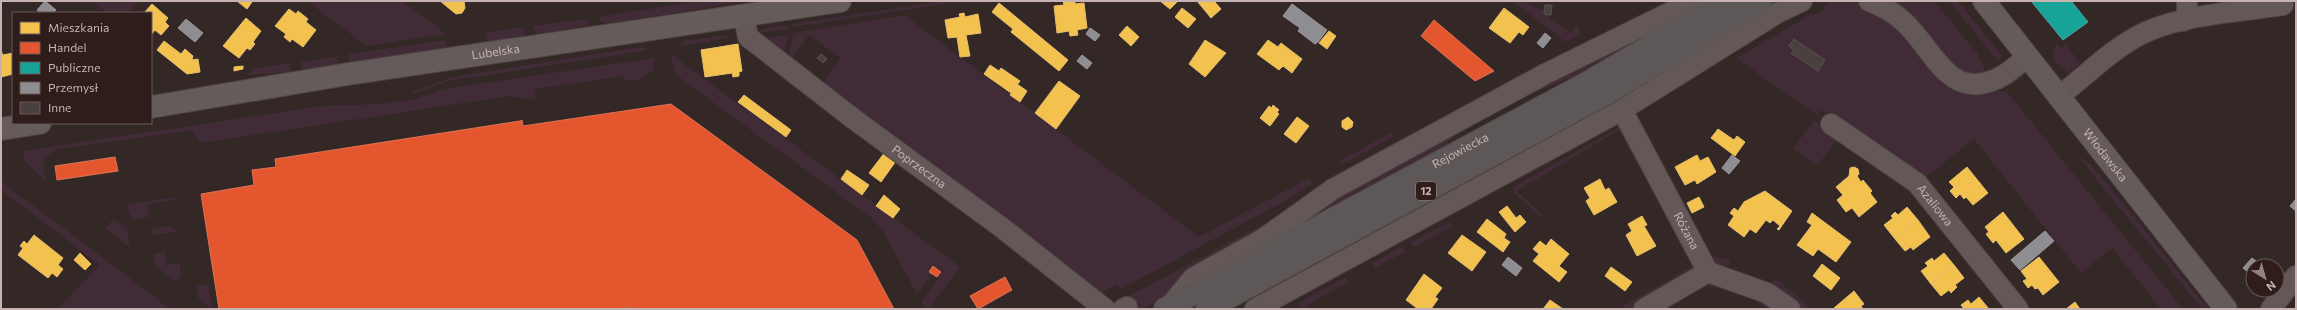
<svg xmlns="http://www.w3.org/2000/svg" width="2297" height="310" viewBox="0 0 2297 310" font-family="Commissioner,sans-serif">
  <style>
    .green { fill: #402b36; fill-rule: evenodd }
    .homes { fill: #f2c14e; stroke: #e5bd6c }
    .shops { fill: #e4572e; stroke: #db7355 }
    .public { fill: #17a398; stroke: #4ca8a0 }
    .industry { fill: #8d8d92; stroke: #9e989b }
    .building { fill: #4a403f; stroke: #5c504f }
    .lines { fill: none; stroke-linecap: round; stroke-linejoin: round }
    .minor-casing { stroke: #4e4645; stroke-width: 22 }
    .major-casing { stroke: #4e4342; stroke-width: 24 }
    .highway-casing { stroke: #4f4544; stroke-width: 24 }
    .minor { stroke: #635857; stroke-width: 20 }
    .major { stroke: #645b5a; stroke-width: 22 }
    .highway { stroke: #5d5757; stroke-width: 22 }
    .labels { text-anchor: middle; stroke-width: 4; stroke-linejoin: round; paint-order: stroke }
    .shield { fill: #2e1d1b; stroke: #988684; stroke-width: 1 }
    .shield-label { font-size: 11px; font-weight: bold; fill: #c6b3b1 }
    .street-label { font-size: 12px; fill: #c6b3b1; stroke: #2e1d1b }
  </style>
  <rect width="100%" height="100%" fill="#342827"/>
  <path class="green" d="M92,1h47l-12,12h-20z
    M307,1h95l44,33 -79,12z
    M698,1h49l-141,23 -7,-5 1,-2z
    M942,1h21l-170,26v-3z
    M1512,1h13l10,7 10,1 5,5v5l21,14 7,-8 2,7 -1,3 -13,7z
    M1830,1h28l29,13 64,75c22,9 36,-2 56,3l176,217h-22l-49,-61 -31,25 -107,-134 -48,38 17,22 -3,3 -98,-81 -21,-11 -4,5 -81,-57 74,-43 15,-5 -1,-4z
    M1886,1h48l44,53 7,17 -4,3h-20z
    M1949,1h9l44,55 -3,6z
    M1683,13l-59,37 -50,27 -52,20z
    M904,15l295,222 110,-59 3,6 -20,13 -171,92 -5,-5 -17,10 -312,-231 6,-30zM809,35l32,23 -19,26 -32,-23z
    M586,19l2,4 -2,3 -49,8 -4,-8z
    M787,25l1,4 -30,4 4,-4z
    M524,27l-1,9 -33,6 -3,-2 -1,-7z
    M726,35l3,3 -50,8 4,-5z
    M788,35l-5,24 -25,-20z
    M445,40l2,5 -2,3 -92,15 -4,-2v-7z
    M2057,43l4,5 6,-3 13,19 -12,9 -13,-12 -3,-10z
    M642,47l7,3 -200,31 -35,13 -1,-3 40,-14z
    M672,55l288,212 -30,40 1,2h-6l-4,-7 22,-31 -10,-7 -6,8 4,3 -14,19 -33,-61 -11,-14 -189,-138 -9,-9 -4,-16z
    M338,56l-1,9 -32,5 -3,-2 -1,-6z
    M655,58l-2,12 -12,9 -15,2 -2,-5 -89,13 1,11 -27,-4 -301,46 -9,-1 -6,-11 -135,19c-16,8 -19,19 -10,34l-24,-23 -1,-9 300,-45 58,-2 35,-5 28,-10z
    M290,63l1,9 -43,3 5,-6z
    M1814,120l34,27 -13,-5 -18,24 -24,-17z
    M1619,127h5l15,30 -4,3 -16,-30 -102,61 27,25 -2,2 -27,-24 -3,-6z
    M1460,130l-18,18 -19,11 -146,79 13,-14z
    M1391,133l3,3 -52,29 -2,-4z
    M2076,154l15,11 14,16 103,128h-6z
    M1,180l12,12 42,29 115,88h-112l42,-44 -99,-75z
    M178,197v2l-31,5 2,13 -15,2 -5,-6 -1,-9z
    M1298,206l-121,80c-13,10 -26,23 -43,23l7,-4 -12,-9z
    M1669,213l26,54 -3,6 -62,36h-12l74,-43 -27,-50z
    M114,219l13,10 3,19 -25,-20z
    M1449,222l3,4 -38,21 -3,-5z
    M169,226l4,2 2,4 -25,4 3,-7z
    M1402,247l3,5 -30,16 -3,-5z
    M165,252l2,13 13,-2v13l-4,6 -21,-16 -2,-12z
    M1710,256l21,4 -4,9 -15,-7z
    M1346,277l2,5 -46,26 -4,-5z
    M1774,278l29,22 8,9h-11l-30,-23z
    M1708,281l47,15 22,13h-9l-18,-11 -45,-13z
    M208,284l4,24 -14,-10 -2,-12z"/>
  <path class="homes" d="M237,1h13l2,1 -5,7z
    M440,1h24l1,7 -3,5 -6,1z
    M1063,1h12v3l9,-1 3,25 -10,2 1,5 -8,1 -1,-5 -12,2 -3,-27 10,-1z
    M1160,1h16l1,1 -7,7z
    M1197,1h17l7,8 -10,9z
    M999,3l69,57 -9,11 -48,-39 2,-3 -21,-17z
    M152,4l16,14 -3,4 4,4 -8,9 -6,-5 -4,5v-22h-7z
    M1182,8l14,11 -8,9 -13,-11z
    M1504,8l25,19 -6,8 -4,-3 -9,11 -21,-15z
    M289,9l7,5 2,-3 10,8 -2,3 10,8 -13,17 -11,-8 -2,3 -6,-5 2,-3 -11,-8z
    M964,13l1,4 13,-3 3,19 -15,2 4,21 -10,1 -3,-20 -9,1 -3,-18 15,-3 -1,-3z
    M246,18l15,13 -8,11 2,2 -5,6 -3,-2 -8,10 -16,-12z
    M1127,26l12,11 -8,9 -12,-11z
    M1329,31l7,5 -9,13 -8,-6z
    M1205,40l21,13 -21,24 -16,-13z
    M1268,40l10,7 3,-4 21,16 -10,14 -9,-7 -4,4 -22,-16z
    M164,41l17,13 4,-5 8,7 -1,4 6,-1 2,13 -13,2 -30,-24z
    M738,44l4,27 -3,1v4l-6,1 -1,-4 -27,4 -4,-27z
    M1,51l2,4 10,-2v21l-12,3z
    M990,65l9,6 2,-3 19,13 -9,12 -27,-19z
    M243,66v3l-9,2v-4z
    M1059,81l21,15 -24,33 -21,-16z
    M1017,84l10,7 -7,11 -10,-7z
    M744,95l47,35 -5,7 -48,-35z
    M1273,105l6,5 -2,2 2,2 -9,12 -10,-8 9,-12 3,2z
    M1297,117l12,9 -13,17 -12,-9z
    M1348,117l5,5 -1,5 -6,3 -4,-3v-6z
    M1718,129l16,11 3,-4 8,6 -10,14 -24,-18z
    M885,152l11,9 -15,21 -12,-9z
    M1697,155l3,6 8,-4 8,15 -19,12 -2,-4 -10,5 -10,-18z
    M1854,167l4,2 1,5 -2,2 4,6 2,-2 9,11 -2,2 7,9 -18,15 -7,-9 -6,4 -9,-12 6,-5 -7,-8 13,-11 1,-8z
    M1967,167l21,26 -15,12 -7,-8 -2,2 -4,-5 -4,4 -6,-7 4,-4 -5,-5z
    M847,170l22,15 -7,10 -21,-16z
    M1600,179l5,11 4,-2 8,14 -23,13 -8,-14 4,-3 -6,-10z
    M1765,191l27,20 -13,19 -2,-1 3,-3 -7,-6 -3,3 -4,-3 -10,13 -6,-4 -6,8 -16,-12 6,-9 -4,-3 4,-5 4,3 6,-9z
    M884,195l16,14 -7,9 -17,-12z
    M1699,197l5,10 -12,6 -5,-10z
    M1507,206l9,12 4,-3 6,7 -11,10 -16,-20z
    M1907,207l11,13 -23,19 -11,-14 9,-7 -2,-2 4,-4 3,3z
    M2003,212l21,27 -18,14 -10,-13 -3,3 -7,-9 3,-2 -4,-5z
    M1812,213l39,29 -15,20 -18,-13 -5,7 -16,-11 15,-20 -5,-3z
    M1642,216l5,9 -3,1 12,20 -19,10 -11,-21 6,-4 -4,-7z
    M1487,219l19,15 -2,4 6,4 -7,10 -26,-20z
    M1918,220l12,17 -17,13 -2,-3 -6,4 -10,-12z
    M34,235l29,23 -5,7 5,4 -6,8 -5,-4 -4,5 -30,-23 5,-7 -3,-2 4,-5 3,3z
    M1462,235l24,17 -14,19 -24,-18z
    M1551,239l18,15 -10,12 8,6 -8,10 -26,-21 6,-7 -6,-5 7,-8 6,5z
    M80,253l11,11 -6,6 -11,-10z
    M1944,253l10,12 -23,19 -10,-13 7,-5 -3,-3 7,-5 2,3z
    M2039,257l20,25 -16,13 -5,-7 -3,1 -3,-4 -4,3 -5,-7 4,-2 -6,-8z
    M1822,264l18,14 -9,12 -18,-14z
    M1954,265l10,13 -9,7 2,2 -6,6 -2,-3 -8,6 -10,-12z
    M1611,267l21,15 -7,9 -20,-15z
    M1424,274l18,14 -7,9 3,2 -7,10h-13l-12,-9z
    M1854,291l10,13 -3,2 2,3h-28l-1,-1z
    M1979,297l10,12h-25l-3,-4 7,-5 3,4z
    M1550,300l13,9h-20z
    M2075,302l5,7h-14z"/>
  <path class="shops" d="M1434,20l60,51 -19,10 -54,-45z
    M671,104l186,136 37,69h-261l-3,-2 -14,2h-397l-18,-115 53,-9 -2,-15 24,-3 -1,-8 245,-38 2,-1 1,6z
    M115,157l3,14 -61,9 -2,-14z
    M933,266l8,6 -4,5 -8,-5z
    M1005,277l7,13 -34,19 -8,-13z"/>
  <path class="public" d="M2031,1h40l17,21 -25,18z"/>
  <path class="industry" d="M45,1l11,9 -3,3h-13l-3,-3z
    M1292,4l35,26 -9,12 -3,2 -17,-13 2,-3 -17,-12z
    M186,19l17,14 -8,9 -17,-14z
    M1090,28l10,7 -5,6 -9,-7z
    M1545,33l6,5 -8,10 -6,-5z
    M1082,55l10,8 -5,6 -10,-8z
    M1732,155l8,6 -11,13 -7,-6z
    M2296,199v12l-6,-5z
    M2045,231l9,10 -34,29 -9,-10z
    M1508,257l14,11 -6,8 -14,-11z
    M2252,258l11,8h-10v10l-10,-8z"/>
  <path class="building" d="M1545,5h7l-1,10 -7,-1z
    M1794,39l31,21 -7,11 -27,-18 3,-3 -5,-4z
    M821,54l6,5 -4,4 -6,-5z"/>
  <g class="lines">
    <defs>
      <g id="minor">
        <path d="M1869,1c13,5 26,12 36,22 28,26 43,76 89,57 12,-4 23,-15 33,-23"/>
        <path id="s1" d="M744,17l4,20 107,83 146,107 104,82"/>
        <path d="M2183,21l4,-7v-13"/>
        <path d="M2058,97c28,-21 55,-50 88,-65 40,-18 93,-20 137,-27"/>
        <path id="s2" d="M1622,110l86,162 59,21 23,16"/>
        <path id="s3" d="M1831,124l86,59 101,126"/>
        <path d="M1170,306l23,-28 70,-39 70,-50 212,-115 142,-70 20,-3"/>
        <path d="M1123,309l4,-2"/>
        <path d="M1255,309l367,-199 157,-98 23,-11"/>
        <path d="M1644,309l64,-37"/>
        <path d="M2271,309l25,-33"/>
      </g>
      <g id="major">
        <path id="s4" d="M1984,1l242,308"/>
        <path id="s5" d="M151,107l197,-33 492,-73"/>
        <path d="M1,129l39,-6"/>
      </g>
      <g id="highway">
        <path id="s6" d="M1165,309l420,-225 142,-83"/>
        <path d="M1207,309l402,-217 152,-91"/>
      </g>
    </defs>
    <use href="#minor" class="minor-casing"/>
    <use href="#major" class="major-casing"/>
    <use href="#highway" class="highway-casing"/>
    <use href="#minor" class="minor"/>
    <use href="#major" class="major"/>
    <use href="#highway" class="highway"/>
  </g>
  <g class="labels">
    <rect class="shield" x="1416" y="182" width="20" height="18" rx="3"/>
    <g class="shield-label">
      <text x="1426" y="195">12</text>
    </g>
    <g class="street-label">
      <text dy="4" stroke="none"><textPath href="#s5" startOffset="349">Lubelska</textPath></text>
      <text dy="4" stroke="none"><textPath href="#s6" startOffset="335">Rejowiecka</textPath></text>
      <text dy="4" stroke="none"><textPath href="#s4" startOffset="196">Włodawska</textPath></text>
      <text dy="4" stroke="none"><textPath href="#s1" startOffset="235">Poprzeczna</textPath></text>
      <text dy="4" stroke="none"><textPath href="#s3" startOffset="133">Azaliowa</textPath></text>
      <text dy="4" stroke="none"><textPath href="#s2" startOffset="137">Różana</textPath></text>
    </g>
  </g>
  <rect width="2297" height="310" fill="none" stroke="#c6b3b1" stroke-width="4"/>
  <rect x="12" y="12" width="140" height="112" fill="#2e1d1b" stroke="#6b5957"/>
  <rect x="20" y="22" width="20" height="12" fill="#f2c14e" stroke="#6b5957"/>
  <text x="48" y="32" font-size="12" fill="#c6b3b1">Mieszkania</text>
  <rect x="20" y="42" width="20" height="12" fill="#e4572e" stroke="#6b5957"/>
  <text x="48" y="52" font-size="12" fill="#c6b3b1">Handel</text>
  <rect x="20" y="62" width="20" height="12" fill="#17a398" stroke="#6b5957"/>
  <text x="48" y="72" font-size="12" fill="#c6b3b1">Publiczne</text>
  <rect x="20" y="82" width="20" height="12" fill="#8d8d92" stroke="#6b5957"/>
  <text x="48" y="92" font-size="12" fill="#c6b3b1">Przemysł</text>
  <rect x="20" y="102" width="20" height="12" fill="#4a403f" stroke="#6b5957"/>
  <text x="48" y="112" font-size="12" fill="#c6b3b1">Inne</text>
  <g transform="translate(2265 278) rotate(143)"><circle r="19" fill="#2e1d1b" stroke="#6b5957"/>
  <path d="M0-3L7 15L0 10L-7 15Z" fill="#938281"/>
  <text y="-6" font-size="11" font-weight="bold" text-anchor="middle" fill="#c6b3b1">N</text>
  </g>
</svg>
